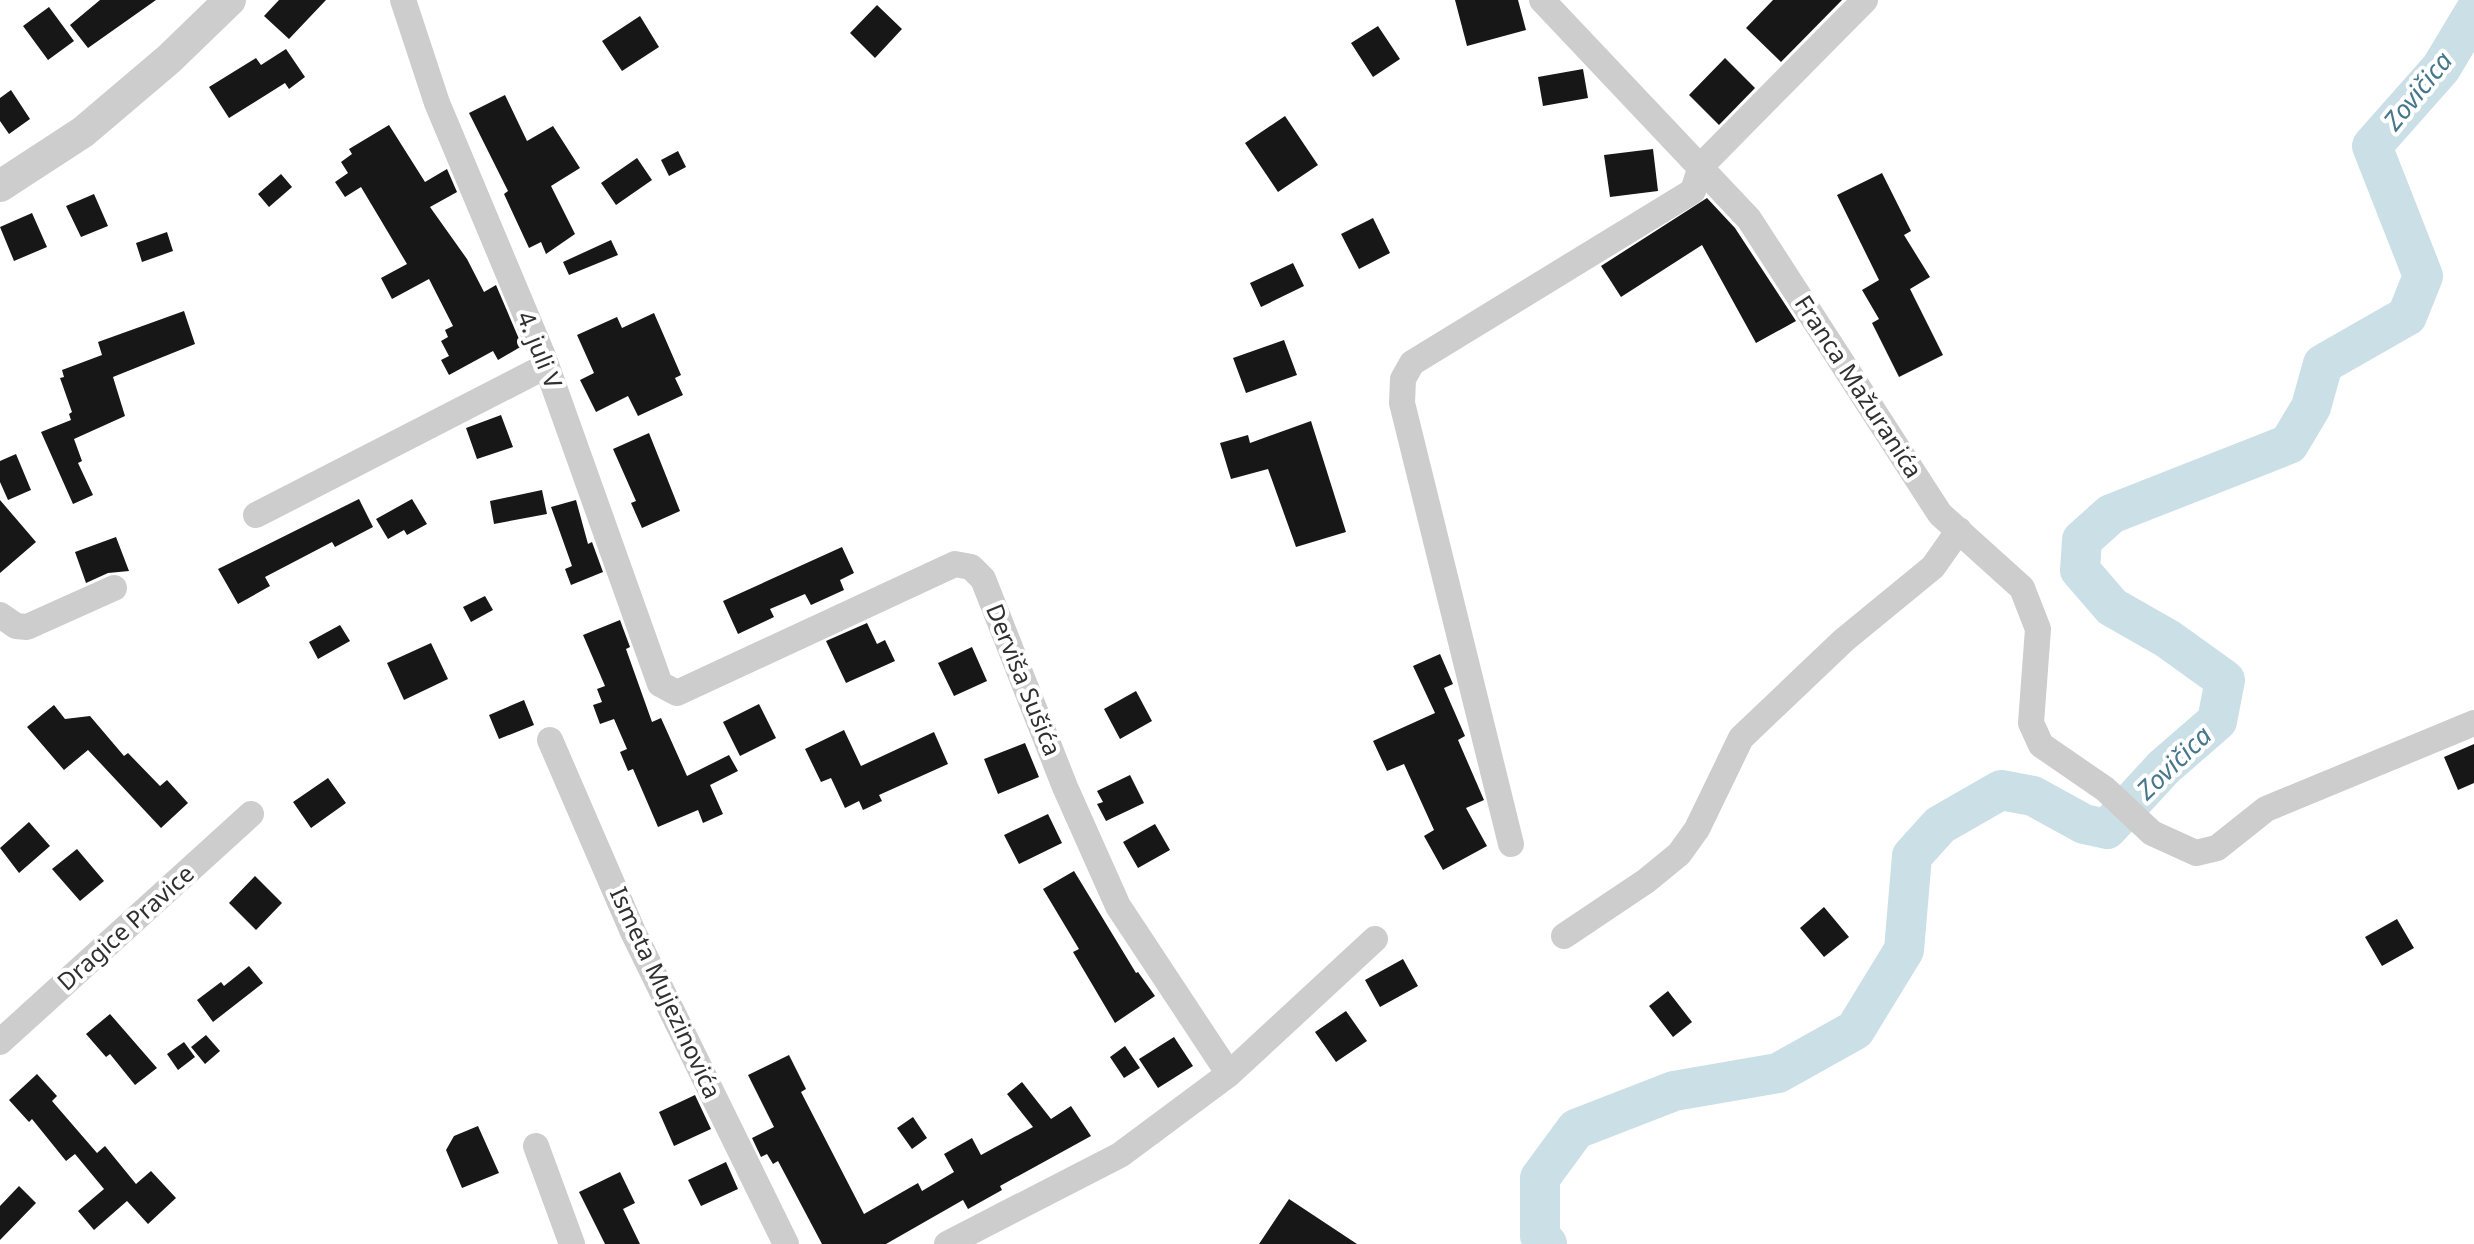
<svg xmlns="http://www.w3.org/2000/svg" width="2474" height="1244" viewBox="0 0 2474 1244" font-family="'Noto Sans',sans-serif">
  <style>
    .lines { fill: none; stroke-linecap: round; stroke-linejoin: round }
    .river { stroke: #cbdfe7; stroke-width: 40 }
    .building { fill: #171717 }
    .minor { stroke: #cdcdcd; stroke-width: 26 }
    .tertiary { stroke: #cdcdcd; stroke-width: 32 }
    .labels { text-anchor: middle; stroke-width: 8; stroke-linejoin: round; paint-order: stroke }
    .street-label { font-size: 24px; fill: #303030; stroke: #fff }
    .water-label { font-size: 26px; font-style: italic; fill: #46778a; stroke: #fff }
  </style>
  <rect width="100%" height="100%" fill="#fff"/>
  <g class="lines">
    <path class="river" d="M1547,1244l-7,-8v-58l36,-49 98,-38 104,-18 77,-43 49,-80 8,-94 28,-31 61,-35 32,6 51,28 23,5 57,-62 53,-46 8,-41 -57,-41 -56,-32 -32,-37 2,-30 29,-26 178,-70 22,-37 12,-43 84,-48 16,-40 -51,-130 69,-78 33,-55"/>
  </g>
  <path class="building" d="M100,0h56l-68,48 -18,-23z
    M279,0h47l-37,39 -25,-23z
    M1455,0h63l8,30 -59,16z
    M1773,0h69l-61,62 -35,-34z
    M877,5l25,24 -27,29 -25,-25z
    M49,7l25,34 -26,19 -25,-34z
    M640,16l19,31 -37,24 -20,-30z
    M1378,26l22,33 -27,18 -22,-34z
    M286,49l19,28 -16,12 -4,-6 -56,35 -20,-31 47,-29 5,7z
    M1725,58l30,30 -36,37 -30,-30z
    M1583,69l5,29 -45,8 -5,-29z
    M11,90l19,29 -21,15 -9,-13v-23z
    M505,95l22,46 26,-15 27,42 -29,18 24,48 -29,20 -5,-12 -12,6 -25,-54 4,-3 -39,-78z
    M1285,116l33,49 -40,27 -33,-49z
    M389,125l36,57 22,-13 10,23 -27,15 37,52 17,33 12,-7 26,61 -24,14 -5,-9 -44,24 -8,-15 8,-4 -8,-15 7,-4 -3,-7 8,-4 -24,-47 -37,20 -11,-21 26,-14 -46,-77 -16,10 -10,-15 13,-9 -7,-11 11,-8 -3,-5z
    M1653,149l5,42 -48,6 -6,-42z
    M678,151l8,16 -17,9 -8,-16z
    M637,158l15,22 -36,25 -15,-22z
    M1882,173l29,58 -7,4 26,42 -20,12 33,66 -44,22 -27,-54 7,-4 -17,-29 17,-10 -42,-85z
    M281,174l11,13 -23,20 -11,-13z
    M94,194l14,32 -27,11 -15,-31z
    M1707,198l28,30 61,93 -40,22 -54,-98 -81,52 -20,-31z
    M32,213l15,34 -33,14 -14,-34z
    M1373,218l17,35 -31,16 -18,-35z
    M167,232l6,19 -31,11 -6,-19z
    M611,240l7,15 -49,20 -6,-13z
    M1293,263l11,23 -43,21 -11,-24z
    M184,311l11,33 -82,33 12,39 -51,23 8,22 -4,2 15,32 -20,9 -32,-72 30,-12 -2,-6 3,-2 -12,-34 4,-1 -2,-7 40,-15 -4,-13z
    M654,313l27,62 -6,3 8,17 -45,21 -10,-20 -32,16 -16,-32 14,-7 -17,-38 40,-18 5,11z
    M1284,340l13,35 -51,18 -13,-35z
    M501,415l12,32 -36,12 -11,-31z
    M1311,421l35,111 -50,15 -28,-78 -37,10 -11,-36 28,-8 2,8z
    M649,433l31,78 -38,17 -11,-25 5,-2 -23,-52z
    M16,454l15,36 -23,10 -8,-18v-21z
    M542,490l5,24 -53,10 -4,-23z
    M359,499l14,28 -38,20 -3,-5 -67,35 5,9 -32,18 -20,-35z
    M412,499l15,25 -20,11 -3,-5 -16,9 -12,-20z
    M0,500l36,42 -36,31z
    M576,500l12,44 4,-2 11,30 -32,13 -6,-16 7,-3 -21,-59z
    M116,537l13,34 -21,2 -22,10 -11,-31z
    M842,547l12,26 -14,7 4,10 -33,15 -6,-11 -35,15 4,8 -36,17 -15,-33z
    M485,596l8,14 -22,12 -8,-15z
    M620,620l10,27 -4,2 26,73 9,-4 26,58 42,-21 9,16 -28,14 13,29 -20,9 -5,-13 -40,17 -25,-58 -5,2 -8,-19 7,-3 -13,-30 -14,5 -7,-19 9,-3 -5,-13 8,-3 -22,-51z
    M867,623l10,21 8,-4 10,21 -49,22 -20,-42z
    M340,625l10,16 -32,18 -9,-17z
    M431,643l17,36 -44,21 -17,-37z
    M972,647l15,34 -33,15 -16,-33z
    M1440,654l13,30 -9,4 21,48 -7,4 26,60 -18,8 21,38 -44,24 -19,-34 10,-6 -30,-66 -17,7 -14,-30 62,-28 -22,-47z
    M1136,691l16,30 -32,18 -16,-30z
    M524,700l10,25 -35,14 -10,-24z
    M759,704l17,34 -36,18 -17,-34z
    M54,705l11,14 25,-3 34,40 4,-3 32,33 7,-6 21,23 -27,25 -73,-78 -24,20 -37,-43z
    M844,730l17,36 73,-34 14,32 -69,31 3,6 -19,9 -4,-9 -14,7 -14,-30 -10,4 -16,-33z
    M1025,743l14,34 -41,17 -14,-35z
    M2474,744v39l-16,7 -14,-33z
    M1130,775l14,28 -38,18 -9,-17 6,-2 -6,-11z
    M328,778l18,25 -35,25 -18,-26z
    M1048,814l14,29 -43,21 -15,-29z
    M29,822l21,24 -31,27 -19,-25z
    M1155,824l15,26 -32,18 -15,-26z
    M77,849l27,32 -24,20 -28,-32z
    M1074,871l62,102 2,-1 17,24 -40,27 -42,-71 6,-3 -36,-60z
    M255,876l27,27 -26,27 -27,-27z
    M1824,907l25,30 -25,20 -24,-29z
    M2397,919l17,29 -32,18 -17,-29z
    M1403,959l15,27 -38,21 -15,-27z
    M249,966l14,17 -50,39 -16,-22 24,-18 3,4z
    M1668,991l24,31 -19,15 -24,-31z
    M1346,1011l21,30 -31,21 -21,-30z
    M110,1014l47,54 -22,17 -25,-31 -4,3 -20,-23z
    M206,1035l14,16 -15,13 -14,-17z
    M1174,1037l19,29 -35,22 -19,-29z
    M184,1042l11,15 -17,13 -11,-16z
    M1125,1046l15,22 -16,10 -14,-21z
    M789,1055l17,34 -5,3 63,122 54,-31 4,8 32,-19 -10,-18 28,-16 9,17 52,-28 -26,-33 15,-12 29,37 20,-13 20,30 -91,50 2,4 -34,19 -5,-9 -77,44h-64l-44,-83 -5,3 -6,-10 -6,3 -9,-19 22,-11 -26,-52z
    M37,1074l20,22 -5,5 45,52 8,-7 31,38 15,-13 25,27 -28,26 -21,-23 -33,29 -16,-19 26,-22 -29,-35 -9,7 -34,-42 -3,3 -20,-22z
    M695,1095l16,34 -37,17 -15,-34z
    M913,1117l14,21 -15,11 -15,-21z
    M478,1126l21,47 -37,15 -16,-38 8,-14z
    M726,1162l12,27 -37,17 -13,-26z
    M620,1172l15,31 -12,6 17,35h-35l-26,-52z
    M19,1186l17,17 -36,37v-34z
    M1289,1199l68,45h-98z"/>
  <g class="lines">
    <path class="minor" d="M403,0l34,103 106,253 117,328 17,9 278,-129 16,3 12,12 82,208 53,119 111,168
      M1542,0l207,219 191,295 82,74 16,41 -7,94 10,22 64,44 47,44 44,20 21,-5 49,-39 208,-86
      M256,515l290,-149
      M0,615l16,11 11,1 87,-39
      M550,740l83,192 153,312
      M1511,844l-109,-441 1,-24 9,-16 281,-172 8,-25 164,-166
      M1564,936l82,-55 33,-27 18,-25 44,-91 103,-98 89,-73 26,-37
      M0,1042l251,-228
      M536,1146l36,98
      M947,1244l173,-89 109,-81 146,-135"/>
    <path class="tertiary" d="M0,186l83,-54 86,-73 61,-59"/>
  </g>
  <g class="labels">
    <g class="street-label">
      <text transform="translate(539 350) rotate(68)" y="8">4. juli V</text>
      <text transform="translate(1858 387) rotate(57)" y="8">Franca Mažuranića</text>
      <text transform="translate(1023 680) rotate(68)" y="8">Derviša Sušića</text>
      <text transform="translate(126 928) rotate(-42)" y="8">Dragice Pravice</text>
      <text transform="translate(665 993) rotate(65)" y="8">Ismeta Mujezinovića</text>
    </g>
    <g class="water-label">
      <text transform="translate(2418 91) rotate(-51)" y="9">Zovičica</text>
      <text transform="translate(2174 763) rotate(-44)" y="9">Zovičica</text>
    </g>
  </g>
</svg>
